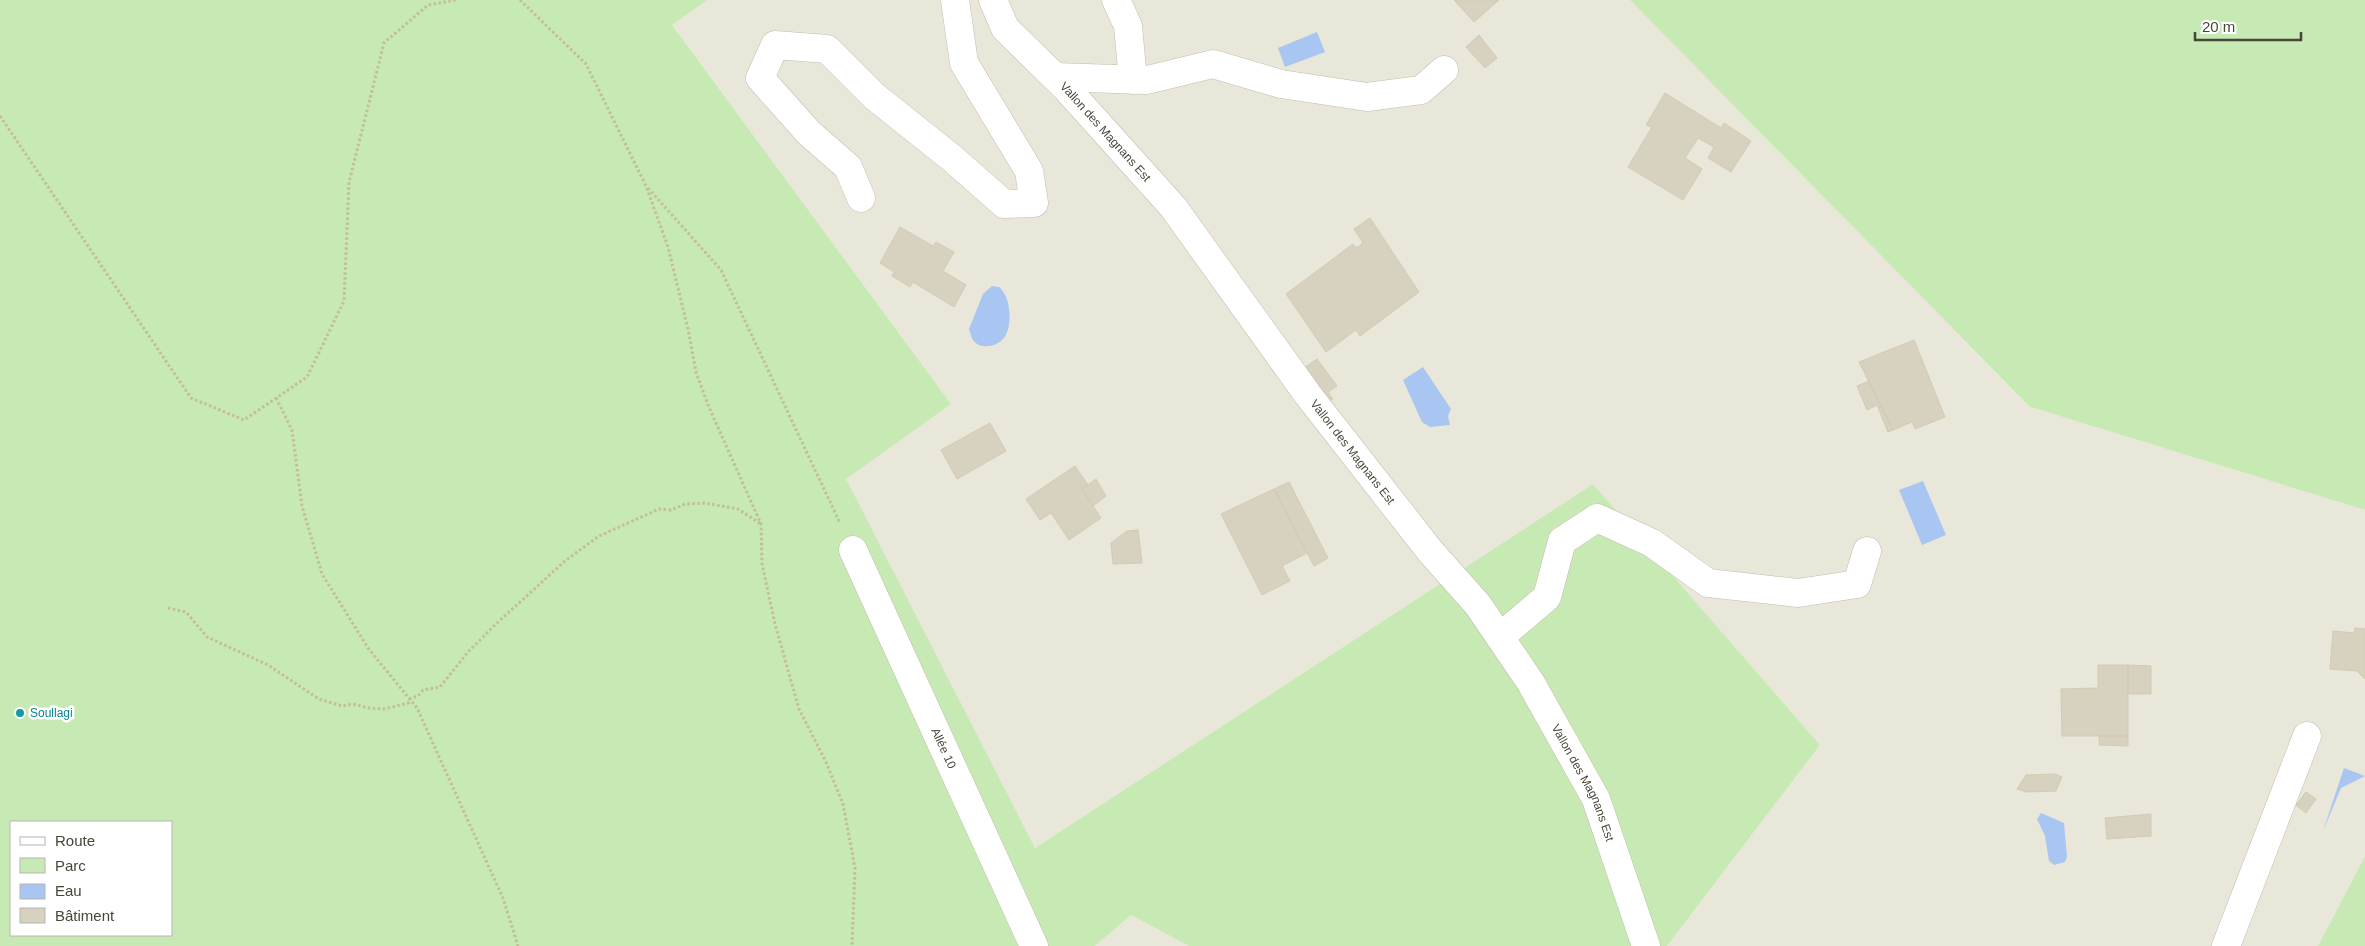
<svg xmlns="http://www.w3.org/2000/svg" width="2365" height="946" viewBox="0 0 2365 946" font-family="Helvetica,sans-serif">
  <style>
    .residential { fill: #e9e7d9 }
    .green { fill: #c7e9b4; fill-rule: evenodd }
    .water { fill: #a8c6f1 }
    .building { fill: #d7d2c0; stroke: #d2cbb3 }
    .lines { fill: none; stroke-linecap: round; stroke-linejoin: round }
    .minor-casing { stroke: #c1bead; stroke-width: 29 }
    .path { stroke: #c3bc9e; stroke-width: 3; stroke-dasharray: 2.5 2.5; stroke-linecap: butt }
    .minor { stroke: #fff; stroke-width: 28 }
    .culture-dot { fill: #0f9aa8; stroke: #fff; stroke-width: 2 }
    .labels { text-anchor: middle; stroke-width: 5; stroke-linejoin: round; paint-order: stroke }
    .street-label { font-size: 12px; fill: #494638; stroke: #fff }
    .culture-label { font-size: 12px; fill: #0d838f; stroke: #fff; text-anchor: start }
  </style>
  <rect width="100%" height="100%" fill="#f5f4eb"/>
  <path class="residential" d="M707,0h923l400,407 335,103v346l-47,90h-651l153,-201 -227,-261 -558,364 -190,-369 106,-75 -279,-379z
    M1131,915l58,31h-94z"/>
  <path class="green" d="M0,0h707l-35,25 279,379 -105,75 189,369 558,-364 227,261 -153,201h-478l-58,-31 -36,31h-1095zM11,822h160v113h-160z
    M1630,0h735v510l-335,-103z
    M2365,856v90h-47z"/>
  <path class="water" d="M1317,32l8,20 -40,15 -7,-19z
    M992,286l7,1c12,9 14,39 5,51 -7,9 -24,12 -31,2 -2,-3 -3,-8 -4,-11l14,-35z
    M1423,367l28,42 -3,7 2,9 -20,2 -8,-5 -19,-42z
    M1923,481l23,54 -24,10 -23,-55z
    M2344,768l21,8 -24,12 -18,43z
    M2041,813l23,10 3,34 -2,5 -11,3 -5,-4 -4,-25 -8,-17z"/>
  <path class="building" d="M1454,0h45l-25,22z
    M1479,35l18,23 -12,10 -19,-21z
    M1665,93l56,35 3,-5 27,18 -20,31 -23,-14 6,-11 -16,-9 -13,20 17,11 -19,31 -55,-33 24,-40 -6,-2z
    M1370,218l49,74 -59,44 -4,-6 -30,22 -40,-58 67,-50 3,4 7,-5 -9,-14z
    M900,227l33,19 3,-4 18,10 -11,19 23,14 -12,22 -41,-25 -3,5 -18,-11 2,-4 -14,-9z
    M1914,340l31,77 -30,12 -3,-7 -19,8 -34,-68z
    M1317,359l20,27 -9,6 5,7 -8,6 -25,-34z
    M1869,381l24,49 -5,2 -11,-27 -10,5 -10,-24z
    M990,423l16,28 -49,28 -16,-29z
    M1075,466l13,19 -6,4 19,29 -32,22 -18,-27 -11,7 -14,-21z
    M1096,479l10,17 -13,10 -11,-17z
    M1289,482l39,76 -14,8 -40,-77z
    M1274,489l33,64 -25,13 8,15 -28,14 -41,-81z
    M1138,530l4,33 -29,1 -2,-21 16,-12z
    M2355,628l10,1v50l-8,-8 -27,-2 3,-38 21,2z
    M2098,665h30v71h-66l-1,-47 37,-1z
    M2128,665l23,1v28h-23z
    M2099,736h29v10l-29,-1z
    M2055,774l7,3 -6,14 -30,1 -9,-3 9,-14z
    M2306,792l10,7 -10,14 -10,-8z
    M2151,814v22l-44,3 -2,-21z"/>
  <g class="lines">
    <defs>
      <g id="minor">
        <path id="s1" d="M993,0l12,28 61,60 107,119 135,188 122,156 48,54 53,78 65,116 50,147"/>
        <path d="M1116,0l12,26 5,54"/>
        <path d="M1055,77l92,3 66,-16 68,20 86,13 54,-7 23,-20"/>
        <path d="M861,198l-13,-31 -39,-34 -49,-55 15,-33 52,4 47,47 79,63 51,45 30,-1 -5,-32 -65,-108 -9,-63"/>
        <path id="s2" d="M853,550l181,396"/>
        <path d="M1500,637l47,-40 15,-56 35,-23 55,25 56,40 90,10 59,-9 10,-33"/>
        <path d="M2226,946l81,-210"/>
      </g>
    </defs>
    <use href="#minor" class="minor-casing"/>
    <path class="path" d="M520,0l66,64 60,122 22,61 20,82 8,43 12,33 53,119 1,40 13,60 24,85 27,53 17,42 12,64 -3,78
      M0,116l191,282 53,22 63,-43 37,-76 5,-119 35,-139 44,-38 28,-5
      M648,188l73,82 119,253
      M276,398l16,32 10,76 20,68 46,74 49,60 86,190 15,48
      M168,608l18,4 21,25 61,28 51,34 23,7 11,-2 16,4 15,1 28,-7
      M409,699l9,-3 5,-6 17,-3 28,-35 29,-29 68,-62 34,-25 60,-27 12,1 14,-6 20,-1 33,6 23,15"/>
    <use href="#minor" class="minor"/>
  </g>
  <circle class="culture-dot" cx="20" cy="713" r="5"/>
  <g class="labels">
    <g class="street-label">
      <text dy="4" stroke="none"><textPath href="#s1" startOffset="175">Vallon des Magnans Est</textPath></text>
      <text dy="4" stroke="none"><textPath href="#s1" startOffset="580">Vallon des Magnans Est</textPath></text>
      <text dy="4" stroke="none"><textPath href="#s2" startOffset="218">Allée 10</textPath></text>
      <text dy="4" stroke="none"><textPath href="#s1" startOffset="985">Vallon des Magnans Est</textPath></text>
    </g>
    <g class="culture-label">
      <text x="30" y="717">Soullagi</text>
    </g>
  </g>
  <rect x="10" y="821" width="162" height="115" fill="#ffffff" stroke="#b6b5af"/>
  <rect x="20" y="837" width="25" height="8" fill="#ffffff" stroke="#b6b5af"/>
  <text x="55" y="846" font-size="15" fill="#494638">Route</text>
  <rect x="20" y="858" width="25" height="15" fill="#c7e9b4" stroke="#b6b5af"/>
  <text x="55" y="871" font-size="15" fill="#494638">Parc</text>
  <rect x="20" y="884" width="25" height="15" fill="#a8c6f1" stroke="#b6b5af"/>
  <text x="55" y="896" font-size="15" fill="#494638">Eau</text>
  <rect x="20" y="908" width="25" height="15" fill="#d7d2c0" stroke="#b6b5af"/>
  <text x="55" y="921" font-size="15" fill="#494638">Bâtiment</text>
  <path d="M2195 32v8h106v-8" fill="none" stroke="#494638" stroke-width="2.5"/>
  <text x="2202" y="32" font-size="15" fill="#494638" stroke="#ffffff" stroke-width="4" paint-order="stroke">20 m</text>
</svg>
